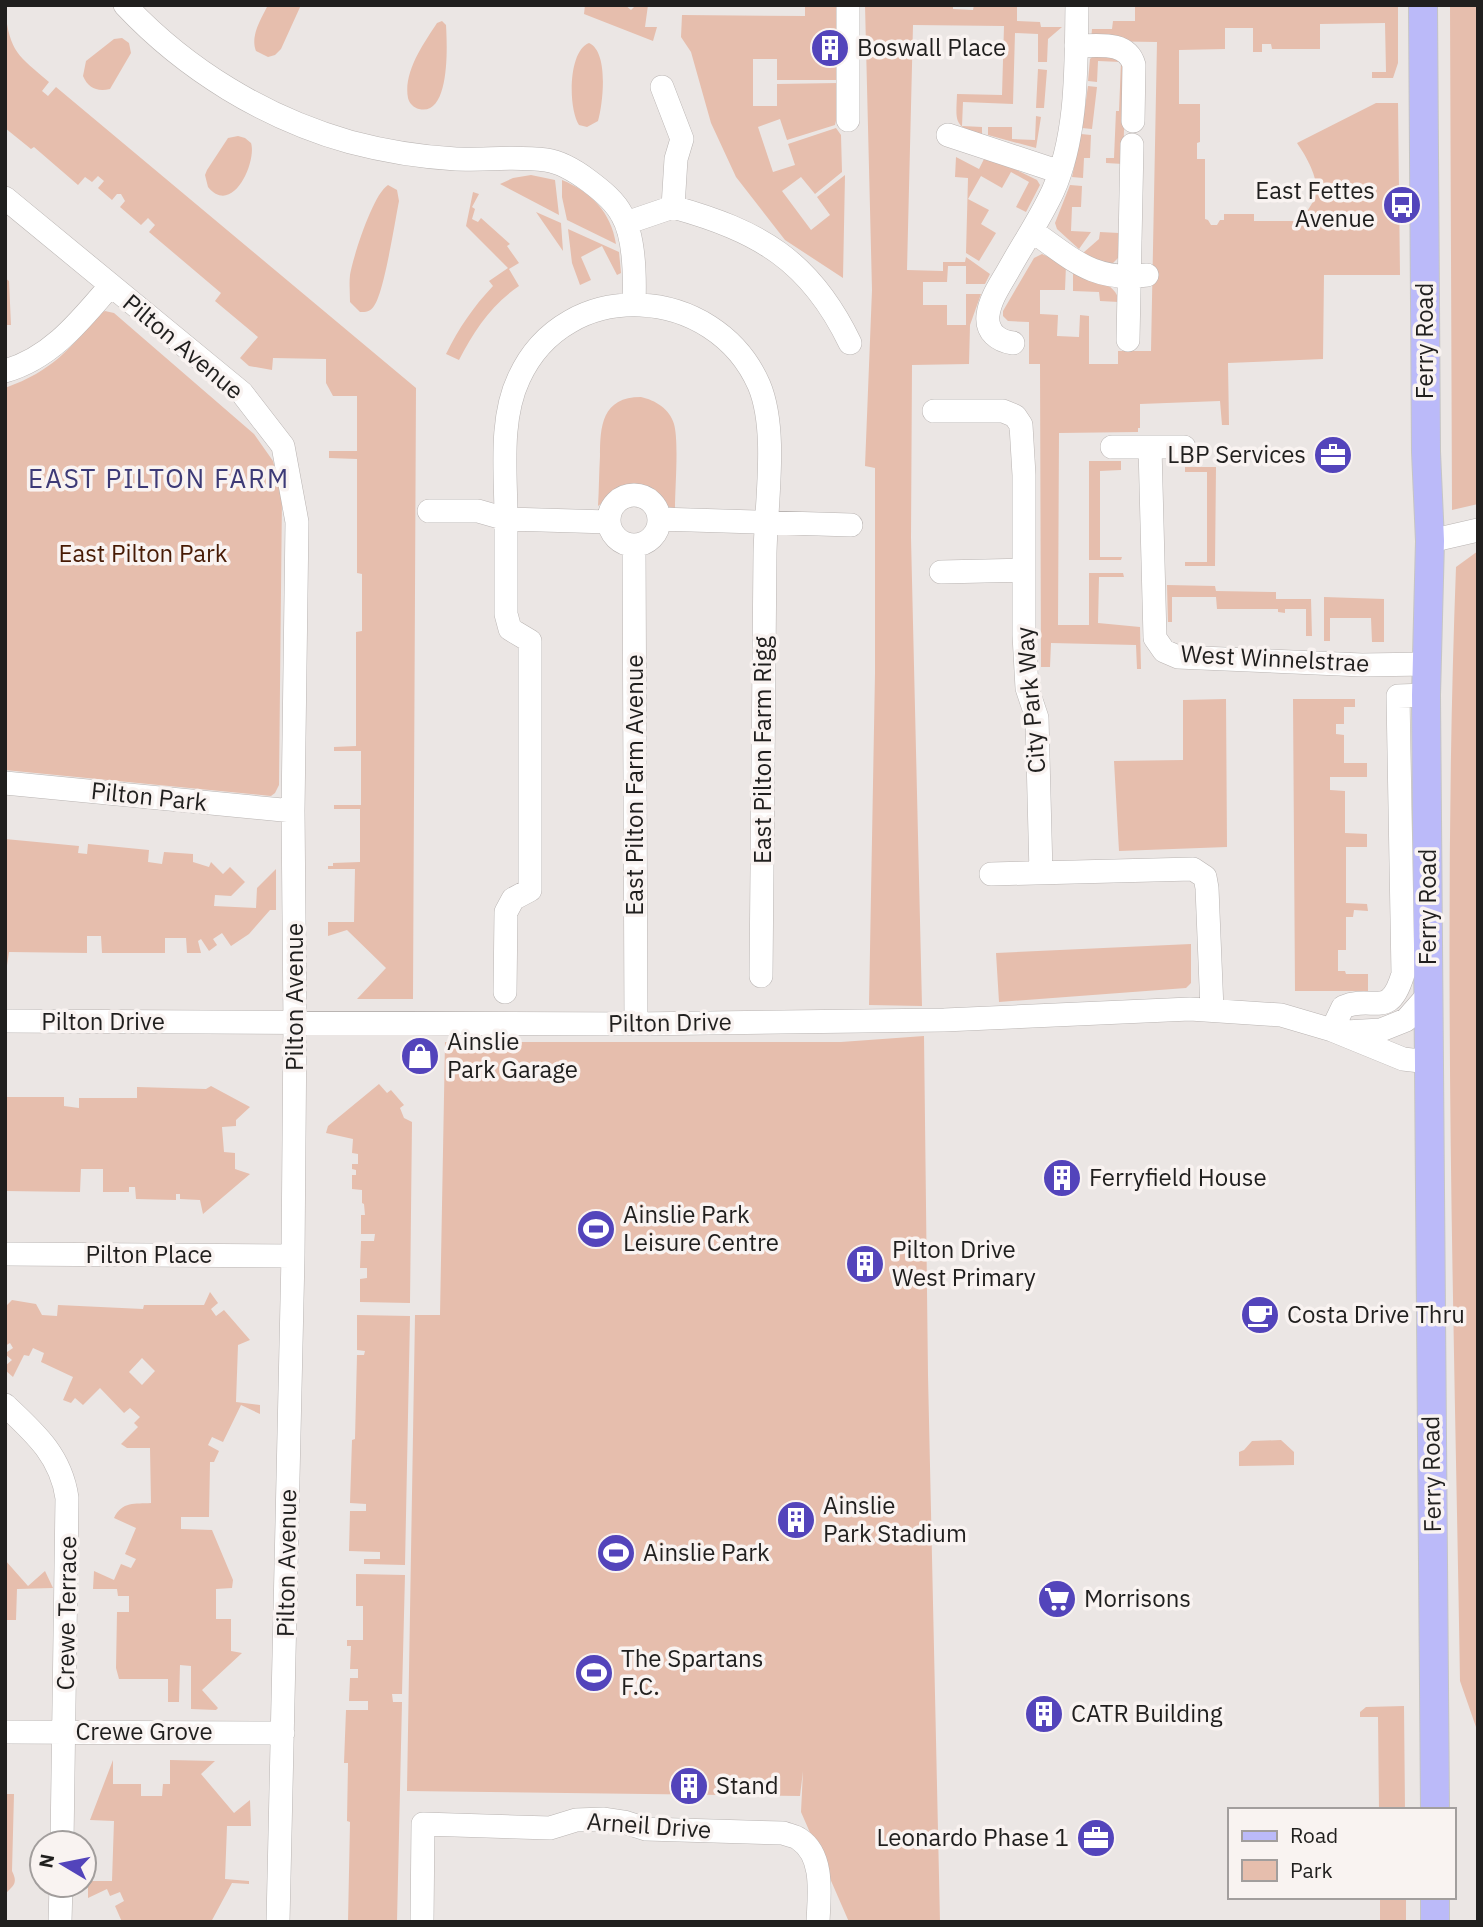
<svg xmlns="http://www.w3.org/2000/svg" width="1483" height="1927" viewBox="0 0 1483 1927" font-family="'IBM Plex Sans',sans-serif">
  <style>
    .green { fill: #e6bead; fill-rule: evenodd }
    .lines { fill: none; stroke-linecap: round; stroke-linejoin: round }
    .minor-casing { stroke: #b9b4b2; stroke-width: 24 }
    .major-casing { stroke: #c5c5c4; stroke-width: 30 }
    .minor { stroke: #fff; stroke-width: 23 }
    .major { stroke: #bbbaf9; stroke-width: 28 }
    .labels { text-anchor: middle; stroke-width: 7; stroke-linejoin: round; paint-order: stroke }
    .poi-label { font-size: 24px; fill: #201f1e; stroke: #f9f3f1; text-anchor: start }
    .street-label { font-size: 24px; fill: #201f1e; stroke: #f9f3f1 }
    .park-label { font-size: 24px; fill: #471a04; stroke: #f9f3f1 }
    .neighbourhood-label { font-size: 26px; letter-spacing: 2px; fill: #3d3a77; stroke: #f9f3f1 }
  </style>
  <rect width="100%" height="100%" fill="#ebe6e4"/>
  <path class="green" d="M268,5h33l-20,44 -6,6 -7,2 -12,-6c-6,-15 5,-32 12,-46z
    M585,5h40l6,5 5,-5h12l-3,22h12l-4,14 -69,-27z
    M805,5h32l1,38h-16v9l16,1v27h-61v-21h-24v47h24v-22l61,-1 1,25 -4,17 -48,15 -7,-21 -22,8 15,45 22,-7 -7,-21 48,-16 5,7 1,37 -27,22 -14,-17 -19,14 29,39 19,-15 -13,-18 28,-22 -2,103 -58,-38 -49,-63 -25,-54 -20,-71 -10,-15 1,-22 123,1z
    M865,5h88v4l20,1 1,-5h43v16l23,1 1,5h21l-14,12 -1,23h-9v-28l-23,-1 -2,71 -50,-2 -1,24 20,1v8c-29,-9 -26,-13 -25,-41l45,1 2,-69 -91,-1 -6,245 36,1v-9h22l1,-5 24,17 -5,10h-19v-18h-18l-1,16h-24v23h24v20h19v-31h15l-11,31 -1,39 -57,1 -1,173 11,468 -53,-1 6,-332v-205l-10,-2 7,-176z
    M1135,5h263v58l-5,15h-21v-6h14l-1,-49 -65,1v25h-48l-1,-5h-9v8h-9v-24h-28v21l-46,1v54h21v38l-3,1v16h8v60l3,1 3,5h6l3,-5h4v-6h30v7h46c5,-7 12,-16 15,-24 6,-16 -9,-41 -18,-54l79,-40h22l2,172h-76l-1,84 -95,4 1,62h-7l-2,-24 -80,3v24h-2v4l-79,1 -1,192h31v-52h34l1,4h-25l-1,46 42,4 1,42h-4l-1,-24 -85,-2 -1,24h-9l-1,-303h-11v-42l-21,-1 -5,-5v-5l31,-53 8,-4 24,11 -1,25h-25v24l18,1 -1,21 22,1 1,-22 9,1v48h29v-13h33l6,-309 -66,-1 1,-12h20l1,-8h22z
    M1450,5h28v499l-26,6z
    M5,10c5,43 13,45 44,72l-7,9 6,5 8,-9 360,301 -3,611h-56l29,-31 -39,-38 -19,6v-14h26l1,-53h-27v-3h5v-3l27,-1v-53h-26v-4h27v-54h-27v-4l22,-1v-114l6,-1v-57l-5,-1v-114l-28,-1v-7h28v-55h-24l-7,-13v-24l-53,-1 -1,12 -23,-4 -9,-8 18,-21 -43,-36 6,-8 -72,-61 6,-7 -7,-7 -7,7 -21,-18 5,-6 -4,-7h-4l-5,6 -14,-12 6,-7 -6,-5 -6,6 -7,-5 -7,8 -44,-38 -3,2 -26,-21z
    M442,21l4,4c1,17 5,92 -27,84 -5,-1 -10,-6 -11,-11 -5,-26 16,-55 29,-75z
    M122,38l7,5 2,10 -21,36c-13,3 -22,-1 -27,-13l3,-15 28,-22z
    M589,43c20,9 14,60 9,78l-11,6 -8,-2c-11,-17 -11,-74 10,-82z
    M1096,53l30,9 -3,102 -17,-1v-5h8l2,-47h3l2,-49 -23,-1 -1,21 -9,-1 2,-22z
    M1038,69l9,1 -3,38h-8z
    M1088,86l9,1 -5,42 -10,-1z
    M1036,116l5,1 -5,31 -48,-13v-8h24v12l23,1z
    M1081,134l10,1 -1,23h-6l-1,20 -11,-1z
    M238,136l7,2 6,5c6,18 -18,74 -43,44l-3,-12 2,-5 21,-32z
    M986,155l51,25 3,5 -14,27 -10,-5 13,-25 -18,-10 -9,16 -21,-12 -13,23 21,11 -8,14 15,9 -17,28 -13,-8 2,-75 -13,-1 1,-20 23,12z
    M531,175l24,5 4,35 -59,-31 13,-6z
    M562,180c29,12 49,32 54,64l-49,-24 -5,-23z
    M388,185l9,5 2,11c-4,20 -15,92 -25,105 -4,6 -8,6 -14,6l-10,-10c0,-9 -1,-18 0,-27 3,-18 23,-81 38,-90z
    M1070,185l12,1 -1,21h-9l-1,24 20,1 -12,17 -22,-20 -2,-6z
    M473,192l6,2 -7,13 3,2 -3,10 6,3 3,-4 29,26 -3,2 12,17 -10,6 10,17c-28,19 -45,45 -60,74l-13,-6c13,-26 27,-47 47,-68l-4,-5 19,-13 -42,-42z
    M536,212l25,11 2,28z
    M568,229l51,23 2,21 -4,2 -15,-29 -21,11 10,23 -11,5 -8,-22z
    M1100,232l19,1 -1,25 -6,6 -9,2 -20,-13 16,-14z
    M1073,271c16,7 44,11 46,31l-19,-1 -1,-9 -26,-1z
    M5,278l4,3 2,44h-6z
    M105,311l9,2 140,121 19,27 9,34 -3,290 -4,8 -4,3 -266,-26v-382c49,-18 63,-38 96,-75z
    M641,397c14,3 29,12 33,27 5,18 1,63 1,84l-6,-1 -15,-15 -16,-5 -19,3 -21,16c1,-17 1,-33 2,-50 0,-30 2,-59 41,-59z
    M1089,461h32v9l-21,1v86h22l-1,3h-32z
    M1185,467h31l-1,99h-30v-4h22v-90h-22z
    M1478,551v1176h-2l-16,-46c-6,-371 -18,-743 -4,-1114z
    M1167,585l48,1 1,5 60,1v7h35l1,37h-6v-27h-21v4l-7,-1v-3h-61l-1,-12h-44v25h-4z
    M1324,597l60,2v43h-12l-1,-24h-41v23h-6z
    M1226,699l1,148 -108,4 -5,-90 69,-1v-60z
    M1293,699h62v8h-11v17h-8v10l8,1v28h23v14h-37v13l15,1v42l22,1v13h-21v56l21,1 1,7 -14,-1 -1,7h-7v33h-8v21h7l1,3h22v17h-73z
    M5,839l74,7 -1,7 9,1 1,-10 61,6 -1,12 14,2 2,-12 29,2v8l16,5 2,-5 12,12 7,-7 15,15 -14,14 -16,-1 -1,11 42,2 1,-20 19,-19v41h-6l-21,24 -18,12 -9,-13 -9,6 4,6 -8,6 -8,-12 -3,2 3,12h-14l-1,-15h-21v15h-63l-1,-17h-14v17l-78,-1 -4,27z
    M1191,944v39l-5,5 -187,14 -3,-49z
    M924,1036l4,339 12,547h-91l-48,-110 2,-41 -3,25 -393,-5 8,-476h25l5,-273h396z
    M379,1084l8,9 4,-3 13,15 -4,3 4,10 8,4 -2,181 -50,-1v-23l7,-1v-10h-7l1,-27h13l1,-7h-14v-19h4l-1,-11 -2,-1v-13l-10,-1v-14h4v-5l-4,-1v-5h6v-10l-6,-1 1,-14 -27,-6 2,-7z
    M5,1086h2v11h57v9l15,2v-10h58v-11l69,2 5,-3 39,21 -14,13v6l-14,1 2,25 11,1v16l15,5 -47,40 -3,-14 -20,-1v-5h-4v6l-40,-1 -1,-12h-6v5h-26v-23h-22l-1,23 -75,-1z
    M210,1292l8,11 -7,6 5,7 8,-6 26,30 -12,5 -2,57 24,3v9l-19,-9 -18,37 -11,-5 -4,8 11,6 -5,11h-4l-1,55h-28v12l31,1 21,50 -1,8 -16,1v30h15v32l11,2 -40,37 16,18 -2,2 -25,-1v-43l-11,-1 -1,37h-11v-23h-49l-3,-11 1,-56h12v-16h-11l-1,-7h-24l1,-18 20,9 7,-16 10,4 5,-9 -11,-5 11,-26 -22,-10c8,-17 21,-14 37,-15l-1,-55h-23l-6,-4 17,-17 -4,-4 6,-6 -10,-9 -6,5 -24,-25 -17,17 -8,-7 -4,5 -8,-3 10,-23 -32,-15 3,-9 -11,-5 -4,8 -5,-1 -11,22 -8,-7v-4l7,-6 -7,-6v-3l2,1 6,-4 -3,-5 -5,3v-39l7,-7 24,4 6,11 15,1 1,-11 85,4 1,-4h60zM142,1358l13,13 -13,14 -13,-13z
    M357,1315l53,1 -5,249 -41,-1v-5h16v-7l-31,-1 1,-40h16v-7l-16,-1 2,-63 3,-1 2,-84h7l1,-4 -8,-1z
    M1281,1440l13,12v13l-55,1v-14l5,-2 8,-9z
    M5,1560l23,26 17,-15 8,17 -36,1 -1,31h-11z
    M356,1574l49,1 -3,119h-10l1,8h9l-5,220h-49l2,-100 -3,-1 1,-58h-4l2,-53h22v-9h-19l1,-23h8v-9h-8l1,-23h-4v-6h16v-34h-7z
    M1404,1706l1,104h-26l-1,-93h-18v-5l6,-5z
    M113,1760v24h28v12h21l1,-12h7v-24l45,1 -14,13 33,39 16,-13 1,26h-24l-2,53 24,2v3l-17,-1 -21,39h-89l-7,-16 9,-5 -4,-9 -10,4 -3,-7 -19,9v-17h24l2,-60 -24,-1z
    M5,1794h9l-2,77c6,12 2,14 -7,23z
    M1380,1897h26v25h-26z"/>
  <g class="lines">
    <defs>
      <path id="minor" d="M125,5c61,65 140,113 225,137 34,9 70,15 106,17 29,1 61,-3 90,1 15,2 31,12 43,21 12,9 26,20 33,34 13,22 13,63 12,89
        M848,5v115
        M1076,46c21,0 51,-6 58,19l-1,56
        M948,135l112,37
        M5,198l237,195 41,53 14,76 -4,289 2,212 -2,233 -15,666
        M673,207c86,24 137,53 177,136
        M626,223l47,-16 3,-48 6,-20 -20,-52
        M1032,231c42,29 61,51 115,44
        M1128,340l4,-195
        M1013,343c-15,-2 -27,-11 -25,-28 2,-16 12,-30 20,-44 15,-27 32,-52 45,-80 25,-57 23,-125 24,-186
        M5,371c46,-13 75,-50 105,-85
        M934,411h69l12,5 6,9 3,50v160l3,53 10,30 4,155
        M1112,447h72
        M1150,447l5,191 9,13 14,6 184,8 65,-1
        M609 520a25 25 0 1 1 50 0a25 25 0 1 1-50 0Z
        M429,511h49l28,8 103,3
        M659,519l192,6
        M1430,541l48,-11
        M634,545l2,479
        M941,572l83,-2
        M5,783l288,28
        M991,874l202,-5 12,8 2,11 5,122
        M505,992l1,-80 7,-13 17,-9v-249l-20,-12 -4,-15c0,-31 0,-63 0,-95 0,-45 -7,-99 13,-141 47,-103 196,-94 240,7 19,45 7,118 6,168l-4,423
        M5,1021l631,3 308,-4 246,-11 91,6 51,15 71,29 26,3
        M1332,1030l11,-23c31,-13 46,14 60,-33l-5,-278 28,-1
        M1346,1032l35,-2 25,-10 22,-25
        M5,1254l288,2
        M5,1405c30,28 56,51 62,93l-5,345
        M5,1732l278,1
        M60,1922l1,-37
        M422,1922l1,-98 127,4 26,-8 28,-1 20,3 22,7 137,4c5,2 12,3 16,6 26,17 20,57 19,83"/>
      <path id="major" d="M1423,5l3,447 4,89 -4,154 9,1115
        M1435,1897v25"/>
    </defs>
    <use href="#minor" class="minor-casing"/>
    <use href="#major" class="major-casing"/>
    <use href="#minor" class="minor"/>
    <use href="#major" class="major"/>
  </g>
  <defs>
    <symbol id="building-disc" viewBox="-11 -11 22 22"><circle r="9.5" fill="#5344bb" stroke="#f9f3f1"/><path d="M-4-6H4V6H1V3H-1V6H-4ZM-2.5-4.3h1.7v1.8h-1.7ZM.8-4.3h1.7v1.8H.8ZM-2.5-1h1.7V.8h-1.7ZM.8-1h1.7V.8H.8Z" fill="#fff"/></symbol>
    <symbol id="bus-disc" viewBox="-11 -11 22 22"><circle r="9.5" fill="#5344bb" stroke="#f9f3f1"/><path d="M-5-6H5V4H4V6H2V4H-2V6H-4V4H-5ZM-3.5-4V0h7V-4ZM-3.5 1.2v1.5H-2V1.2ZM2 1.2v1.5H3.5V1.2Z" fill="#fff"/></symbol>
    <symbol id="office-disc" viewBox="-11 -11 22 22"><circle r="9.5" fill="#5344bb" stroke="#f9f3f1"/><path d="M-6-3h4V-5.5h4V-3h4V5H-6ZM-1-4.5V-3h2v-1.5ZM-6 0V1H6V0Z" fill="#fff"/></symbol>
    <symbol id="shop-disc" viewBox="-11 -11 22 22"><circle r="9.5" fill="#5344bb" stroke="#f9f3f1"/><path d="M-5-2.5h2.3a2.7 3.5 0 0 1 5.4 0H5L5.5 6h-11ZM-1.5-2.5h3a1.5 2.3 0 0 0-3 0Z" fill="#fff"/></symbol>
    <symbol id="stadium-disc" viewBox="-11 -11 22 22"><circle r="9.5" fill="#5344bb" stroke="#f9f3f1"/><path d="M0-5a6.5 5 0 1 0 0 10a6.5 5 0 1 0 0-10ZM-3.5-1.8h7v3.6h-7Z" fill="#fff"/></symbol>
    <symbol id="cafe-disc" viewBox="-11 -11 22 22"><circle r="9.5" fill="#5344bb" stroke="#f9f3f1"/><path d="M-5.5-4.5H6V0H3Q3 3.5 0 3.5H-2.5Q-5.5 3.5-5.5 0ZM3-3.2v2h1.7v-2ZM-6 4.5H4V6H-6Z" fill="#fff"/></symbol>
    <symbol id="supermarket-disc" viewBox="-11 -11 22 22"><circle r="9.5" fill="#5344bb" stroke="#f9f3f1"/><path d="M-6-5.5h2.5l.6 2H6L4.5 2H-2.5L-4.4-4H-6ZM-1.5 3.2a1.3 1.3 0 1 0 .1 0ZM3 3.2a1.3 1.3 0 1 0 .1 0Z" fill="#fff"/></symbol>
  </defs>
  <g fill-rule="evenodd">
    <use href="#building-disc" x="808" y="26" width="44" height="44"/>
    <use href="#bus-disc" x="1380" y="183" width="44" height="44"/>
    <use href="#office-disc" x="1311" y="433" width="44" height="44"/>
    <use href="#shop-disc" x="398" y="1034" width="44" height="44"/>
    <use href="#building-disc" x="1040" y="1156" width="44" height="44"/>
    <use href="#stadium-disc" x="574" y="1207" width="44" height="44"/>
    <use href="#building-disc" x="843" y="1242" width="44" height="44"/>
    <use href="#cafe-disc" x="1238" y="1293" width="44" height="44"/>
    <use href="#building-disc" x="774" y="1498" width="44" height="44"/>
    <use href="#stadium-disc" x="594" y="1531" width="44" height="44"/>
    <use href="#supermarket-disc" x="1035" y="1577" width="44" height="44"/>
    <use href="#stadium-disc" x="572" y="1651" width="44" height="44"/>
    <use href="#building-disc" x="1022" y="1692" width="44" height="44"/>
    <use href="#building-disc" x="667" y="1764" width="44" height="44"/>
    <use href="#office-disc" x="1074" y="1816" width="44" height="44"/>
  </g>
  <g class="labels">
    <g class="poi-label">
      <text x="857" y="56">Boswall Place</text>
      <text x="1375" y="199" text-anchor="end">East Fettes<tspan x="1375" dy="28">Avenue</tspan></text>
      <text x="1306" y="463" text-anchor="end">LBP Services</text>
      <text x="447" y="1050">Ainslie<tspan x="447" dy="28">Park Garage</tspan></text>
      <text x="1089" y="1186">Ferryfield House</text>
      <text x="623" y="1223">Ainslie Park<tspan x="623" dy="28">Leisure Centre</tspan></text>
      <text x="892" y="1258">Pilton Drive<tspan x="892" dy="28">West Primary</tspan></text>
      <text x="1287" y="1323">Costa Drive Thru</text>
      <text x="823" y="1514">Ainslie<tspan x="823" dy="28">Park Stadium</tspan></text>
      <text x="643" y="1561">Ainslie Park</text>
      <text x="1084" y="1607">Morrisons</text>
      <text x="621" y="1667">The Spartans<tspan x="621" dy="28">F.C.</tspan></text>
      <text x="1071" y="1722">CATR Building</text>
      <text x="716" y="1794">Stand</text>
      <text x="1069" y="1846" text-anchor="end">Leonardo Phase 1</text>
    </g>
    <g class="street-label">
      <text transform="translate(1425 341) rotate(-90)" y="8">Ferry Road</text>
      <text transform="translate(183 347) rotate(40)" y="8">Pilton Avenue</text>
      <text transform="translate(1275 659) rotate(3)" y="8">West Winnelstrae</text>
      <text transform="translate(1031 700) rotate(-95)" y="8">City Park Way</text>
      <text transform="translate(763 750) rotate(-90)" y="8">East Pilton Farm Rigg</text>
      <text transform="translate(635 785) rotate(-90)" y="8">East Pilton Farm Avenue</text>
      <text transform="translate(149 797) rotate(6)" y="8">Pilton Park</text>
      <text transform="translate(1428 907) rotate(-90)" y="8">Ferry Road</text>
      <text transform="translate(295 997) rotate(-90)" y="8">Pilton Avenue</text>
      <text x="103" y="1030">Pilton Drive</text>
      <text transform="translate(670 1023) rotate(-1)" y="8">Pilton Drive</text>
      <text x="149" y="1263">Pilton Place</text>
      <text transform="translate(1432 1474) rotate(-91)" y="8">Ferry Road</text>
      <text transform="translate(287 1563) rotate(-89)" y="8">Pilton Avenue</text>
      <text transform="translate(67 1613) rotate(-89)" y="8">Crewe Terrace</text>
      <text x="144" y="1740">Crewe Grove</text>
      <text transform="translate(649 1826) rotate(4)" y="8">Arneil Drive</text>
    </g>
    <g class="park-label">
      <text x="143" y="562">East Pilton Park</text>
    </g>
    <g class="neighbourhood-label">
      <text x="159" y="488">EAST PILTON FARM</text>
    </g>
  </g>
  <rect width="1483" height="1927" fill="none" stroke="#201f1e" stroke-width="14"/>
  <rect x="1228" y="1808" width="228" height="91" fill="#f9f3f1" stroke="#a29e9d" stroke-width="2"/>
  <rect x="1242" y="1831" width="35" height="10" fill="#bbbaf9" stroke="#a29e9d" stroke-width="2"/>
  <text x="1290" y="1843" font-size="21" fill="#201f1e">Road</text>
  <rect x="1242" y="1860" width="35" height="21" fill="#e6bead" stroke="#a29e9d" stroke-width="2"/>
  <text x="1290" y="1878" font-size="21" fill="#201f1e">Park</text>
  <g transform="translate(63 1864) rotate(280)"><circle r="33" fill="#f9f3f1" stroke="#a29e9d" stroke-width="2"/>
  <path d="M0-5L12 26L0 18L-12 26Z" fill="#5344bb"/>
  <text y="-10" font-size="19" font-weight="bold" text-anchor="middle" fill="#201f1e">N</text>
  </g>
</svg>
